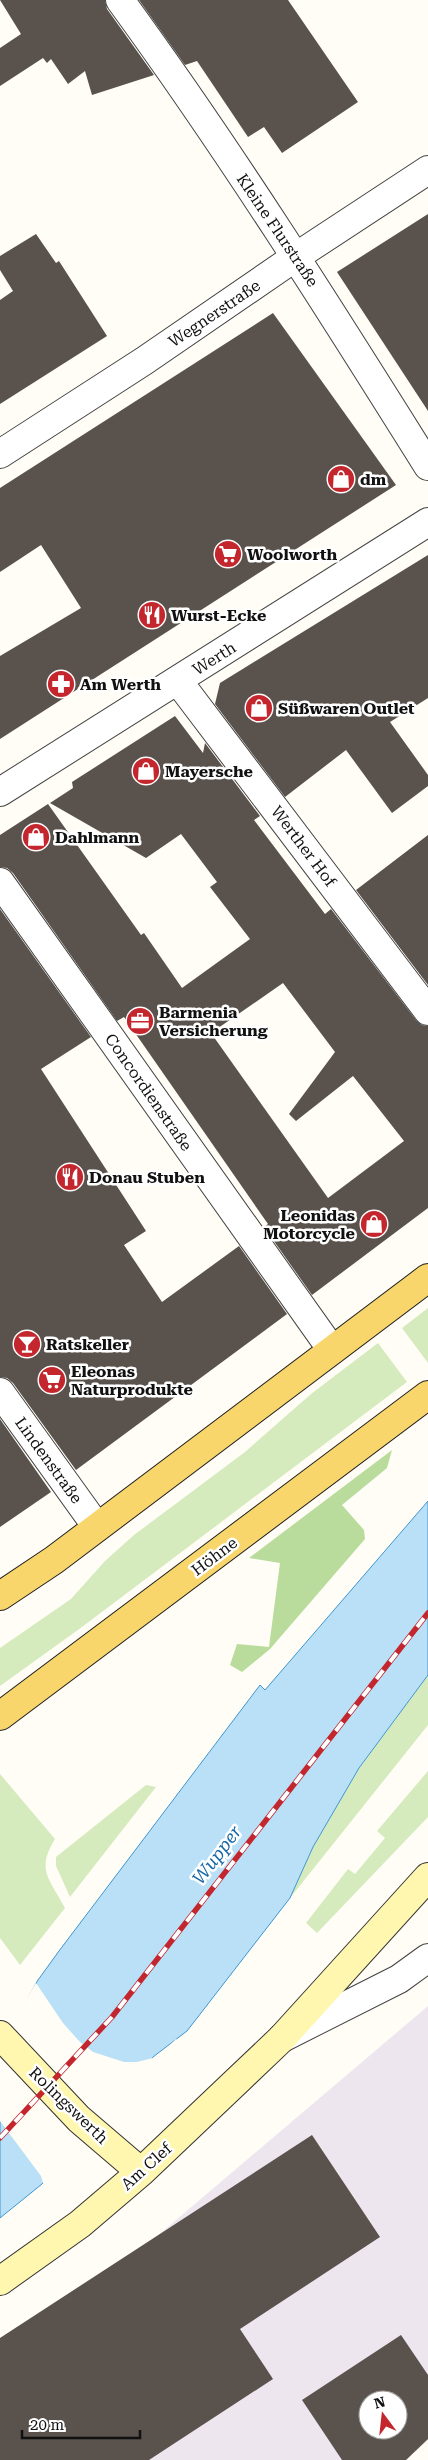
<svg xmlns="http://www.w3.org/2000/svg" width="428" height="2460" viewBox="0 0 428 2460" font-family="'Roboto Serif',serif">
  <style>
    .industrial { fill: #eee6ef; fill-rule: evenodd }
    .green { fill: #d5ebbd }
    .forest { fill: #b9dc9c }
    .water { fill: #b9e0f7; stroke: #3f96cf }
    .pier { fill: #fffdf5 }
    .building { fill: #5a524d; fill-rule: evenodd }
    .lines { fill: none; stroke-linecap: round; stroke-linejoin: round }
    .street-casing { stroke: #444; stroke-width: 30 }
    .secondary-casing { stroke: #333; stroke-width: 30 }
    .primary-casing { stroke: #222; stroke-width: 30 }
    .street { stroke: #fff; stroke-width: 28 }
    .secondary { stroke: #fff6b0; stroke-width: 28 }
    .primary { stroke: #f9d66b; stroke-width: 28 }
    .rail-casing { stroke: #c4262e; stroke-width: 5.5 }
    .rail { stroke: #fff; stroke-width: 4; stroke-dasharray: 11; stroke-linecap: butt }
    .labels { text-anchor: middle; stroke-width: 5; stroke-linejoin: round; paint-order: stroke }
    .street-label { font-size: 16px; fill: #111; stroke: #fff }
    .poi-label { font-size: 16px; font-weight: bold; fill: #111; stroke: #fff; text-anchor: start }
    .water-label { font-size: 18px; font-style: italic; fill: #1768a6; stroke: #fff }
  </style>
  <rect width="100%" height="100%" fill="#fffdf5"/>
  <path class="industrial" d="M428,2006v434l-22,20h-406v-122l156,-101zM368,2400h30v30h-30z"/>
  <path class="green" d="M428,1308v55l-26,-35z
    M378,1343l29,39 -325,245 -82,59v-38l71,-49 34,-38 29,-26 111,-83 66,-58z
    M428,1675v50l-138,173 23,-51 46,-79z
    M428,1771v46l-111,116 -11,-10 42,-54 7,5 30,-36 -8,-7z
    M0,1774l55,65c-19,31 -6,39 10,69l-45,57 -20,-27z
    M146,1785l10,2 -86,110 -14,-31v-9z"/>
  <path class="forest" d="M392,1450l-5,18 -45,37 22,25 1,9 -95,110 -28,23 -12,-7 7,-21 32,3 11,-84 -31,-5z"/>
  <path class="water" d="M428,1501v174l-69,93 -46,79 -23,51 -103,133 -34,26 -10,19 -101,108 -42,34v-171l38,-67 21,-29 201,-266 5,5z"/>
  <path class="pier" d="M36,1983l27,40 17,19 13,10 31,10h13l16,-4 11,-7 12,-12 2,2 -23,18 -10,19 -101,108 -3,-10 -41,-55v-79z"/>
  <path class="building" d="M0,0h105l2,9 47,66 -62,20 -7,-24 -17,13 -17,-25 -4,4 -4,-5 -43,28v-38l21,-14z
    M139,0h149l70,102 -76,51 -18,-26 -16,10 -51,-76 -12,4z
    M428,214v197l-91,-139z
    M36,234l20,29 3,-2 48,75 -107,68v-104l13,-9 -13,-21v-14z
    M273,313l123,172 -396,254v-83l81,-48 -40,-63 -41,27v-84z
    M428,555v143l-38,24 38,53v11l-36,27 -46,-63 -61,47 -70,-93 5,-21z
    M175,716l28,37 2,-10 55,73 -6,4 71,94 6,-5 85,111 6,5 6,1v182l-116,87 -48,-68 4,-3 -144,-207 -7,4 -104,-148 -6,-5 -7,-1v-32l48,-31 93,131 3,-2 38,55 68,-49 -40,-52 7,-5 -36,-48 -35,24 -96,-55 23,-15 -1,-6zM283,983l52,69 -46,62 7,7 57,-45 51,65 -76,57 -117,-165z
    M428,835v150l-72,-95z
    M0,909l91,128 -50,32 105,162 -22,14 38,57 77,-56 48,68 -211,156 -63,-87 -6,-5 -7,-1z
    M0,1419l51,73 -51,35z
    M312,2135l68,102 -140,92 33,50 -124,81h-149v-122z
    M401,2335l27,40v64l-22,21h-64l-40,-60zM368,2400h30v30h-30z"/>
  <g class="lines">
    <defs>
      <path id="street" d="M120,0c110,151 209,308 308,466
        M0,454l144,-93 153,-105 131,-86
        M178,681l250,330
        M0,792l428,-270
        M0,882l332,468
        M0,1392l97,135
        M282,2038l117,-59 29,-21"/>
      <path id="secondary" d="M0,2035l79,84 62,53
        M0,2281l80,-57 61,-52 99,-94 42,-40 146,-161"/>
      <path id="primary" d="M0,1596l54,-36 374,-282
        M0,1716l428,-321"/>
    </defs>
    <use href="#street" class="street-casing"/>
    <use href="#secondary" class="secondary-casing"/>
    <use href="#primary" class="primary-casing"/>
    <use href="#street" class="street"/>
    <use href="#secondary" class="secondary"/>
    <use href="#primary" class="primary"/>
    <defs>
      <path id="rail" d="M0,2138l112,-121 316,-404"/>
    </defs>
    <use href="#rail" class="rail-casing"/>
    <use href="#rail" class="rail"/>
  </g>
  <defs>
    <symbol id="shop-disc" viewBox="-11 -11 22 22"><circle r="9.5" fill="#c4262e" stroke="#fff"/><path d="M-5-2.5h2.3a2.7 3.5 0 0 1 5.4 0H5L5.5 6h-11ZM-1.5-2.5h3a1.5 2.3 0 0 0-3 0Z" fill="#fff"/></symbol>
    <symbol id="supermarket-disc" viewBox="-11 -11 22 22"><circle r="9.5" fill="#c4262e" stroke="#fff"/><path d="M-6-5.5h2.5l.6 2H6L4.5 2H-2.5L-4.4-4H-6ZM-1.5 3.2a1.3 1.3 0 1 0 .1 0ZM3 3.2a1.3 1.3 0 1 0 .1 0Z" fill="#fff"/></symbol>
    <symbol id="restaurant-disc" viewBox="-11 -11 22 22"><circle r="9.5" fill="#c4262e" stroke="#fff"/><path d="M-5-6h1v4h1v-4h1v4h1v-4h1v5L-1.5 .5V6h-2V.5L-5-1ZM5-6V6H3V1.5H1.5Q1.5-4 5-6Z" fill="#fff"/></symbol>
    <symbol id="pharmacy-disc" viewBox="-11 -11 22 22"><circle r="9.5" fill="#c4262e" stroke="#fff"/><path d="M-2-6h4v4h4v4h-4v4h-4v-4h-4v-4h4Z" fill="#fff"/></symbol>
    <symbol id="office-disc" viewBox="-11 -11 22 22"><circle r="9.5" fill="#c4262e" stroke="#fff"/><path d="M-6-3h4V-5.5h4V-3h4V5H-6ZM-1-4.5V-3h2v-1.5ZM-6 0V1H6V0Z" fill="#fff"/></symbol>
    <symbol id="bar-disc" viewBox="-11 -11 22 22"><circle r="9.5" fill="#c4262e" stroke="#fff"/><path d="M-6-5H6L.8 .8V4.5H3.5V6h-7V4.5H-.8V.8Z" fill="#fff"/></symbol>
  </defs>
  <g fill-rule="evenodd">
    <use href="#shop-disc" x="325" y="463" width="32" height="32"/>
    <use href="#supermarket-disc" x="212" y="538" width="32" height="32"/>
    <use href="#restaurant-disc" x="136" y="599" width="32" height="32"/>
    <use href="#pharmacy-disc" x="45" y="668" width="32" height="32"/>
    <use href="#shop-disc" x="243" y="692" width="32" height="32"/>
    <use href="#shop-disc" x="130" y="755" width="32" height="32"/>
    <use href="#shop-disc" x="20" y="821" width="32" height="32"/>
    <use href="#office-disc" x="124" y="1005" width="32" height="32"/>
    <use href="#restaurant-disc" x="54" y="1161" width="32" height="32"/>
    <use href="#shop-disc" x="358" y="1208" width="32" height="32"/>
    <use href="#bar-disc" x="11" y="1328" width="32" height="32"/>
    <use href="#supermarket-disc" x="36" y="1364" width="32" height="32"/>
  </g>
  <g class="labels">
    <g class="street-label">
      <text transform="translate(278 230) rotate(56)" y="6">Kleine Flurstraße</text>
      <text transform="translate(214 313) rotate(-34)" y="6">Wegnerstraße</text>
      <text transform="translate(214 658) rotate(-32)" y="6">Werth</text>
      <text transform="translate(304 846) rotate(53)" y="6">Werther Hof</text>
      <text transform="translate(149 1092) rotate(55)" y="6">Concordienstraße</text>
      <text transform="translate(49 1460) rotate(54)" y="6">Lindenstraße</text>
      <text transform="translate(214 1556) rotate(-37)" y="6">Höhne</text>
      <text transform="translate(69 2105) rotate(44)" y="6">Rolingswerth</text>
      <text transform="translate(146 2166) rotate(-42)" y="6">Am Clef</text>
    </g>
    <g class="poi-label">
      <text x="360" y="485">dm</text>
      <text x="247" y="560">Woolworth</text>
      <text x="171" y="621">Wurst-Ecke</text>
      <text x="80" y="690">Am Werth</text>
      <text x="278" y="714">Süßwaren Outlet</text>
      <text x="165" y="777">Mayersche</text>
      <text x="55" y="843">Dahlmann</text>
      <text x="159" y="1018">Barmenia<tspan x="159" dy="18">Versicherung</tspan></text>
      <text x="89" y="1183">Donau Stuben</text>
      <text x="355" y="1221" text-anchor="end">Leonidas<tspan x="355" dy="18">Motorcycle</tspan></text>
      <text x="46" y="1350">Ratskeller</text>
      <text x="71" y="1377">Eleonas<tspan x="71" dy="18">Naturprodukte</tspan></text>
    </g>
    <g class="water-label">
      <text transform="translate(217 1855) rotate(-53)" y="6">Wupper</text>
    </g>
  </g>
  <g transform="translate(383 2415) rotate(345)"><circle r="24" fill="#ffffff" stroke="#a0a0a0"/>
  <path d="M0-4L9 19L0 12L-9 19Z" fill="#c4262e"/>
  <text y="-8" font-size="14" font-weight="bold" text-anchor="middle" fill="#111111">N</text>
  </g>
  <path d="M22 2430v8h118v-8" fill="none" stroke="#111111" stroke-width="2.5"/>
  <text x="30" y="2430" font-size="15" fill="#111111" stroke="#ffffff" stroke-width="4" paint-order="stroke">20 m</text>
</svg>
